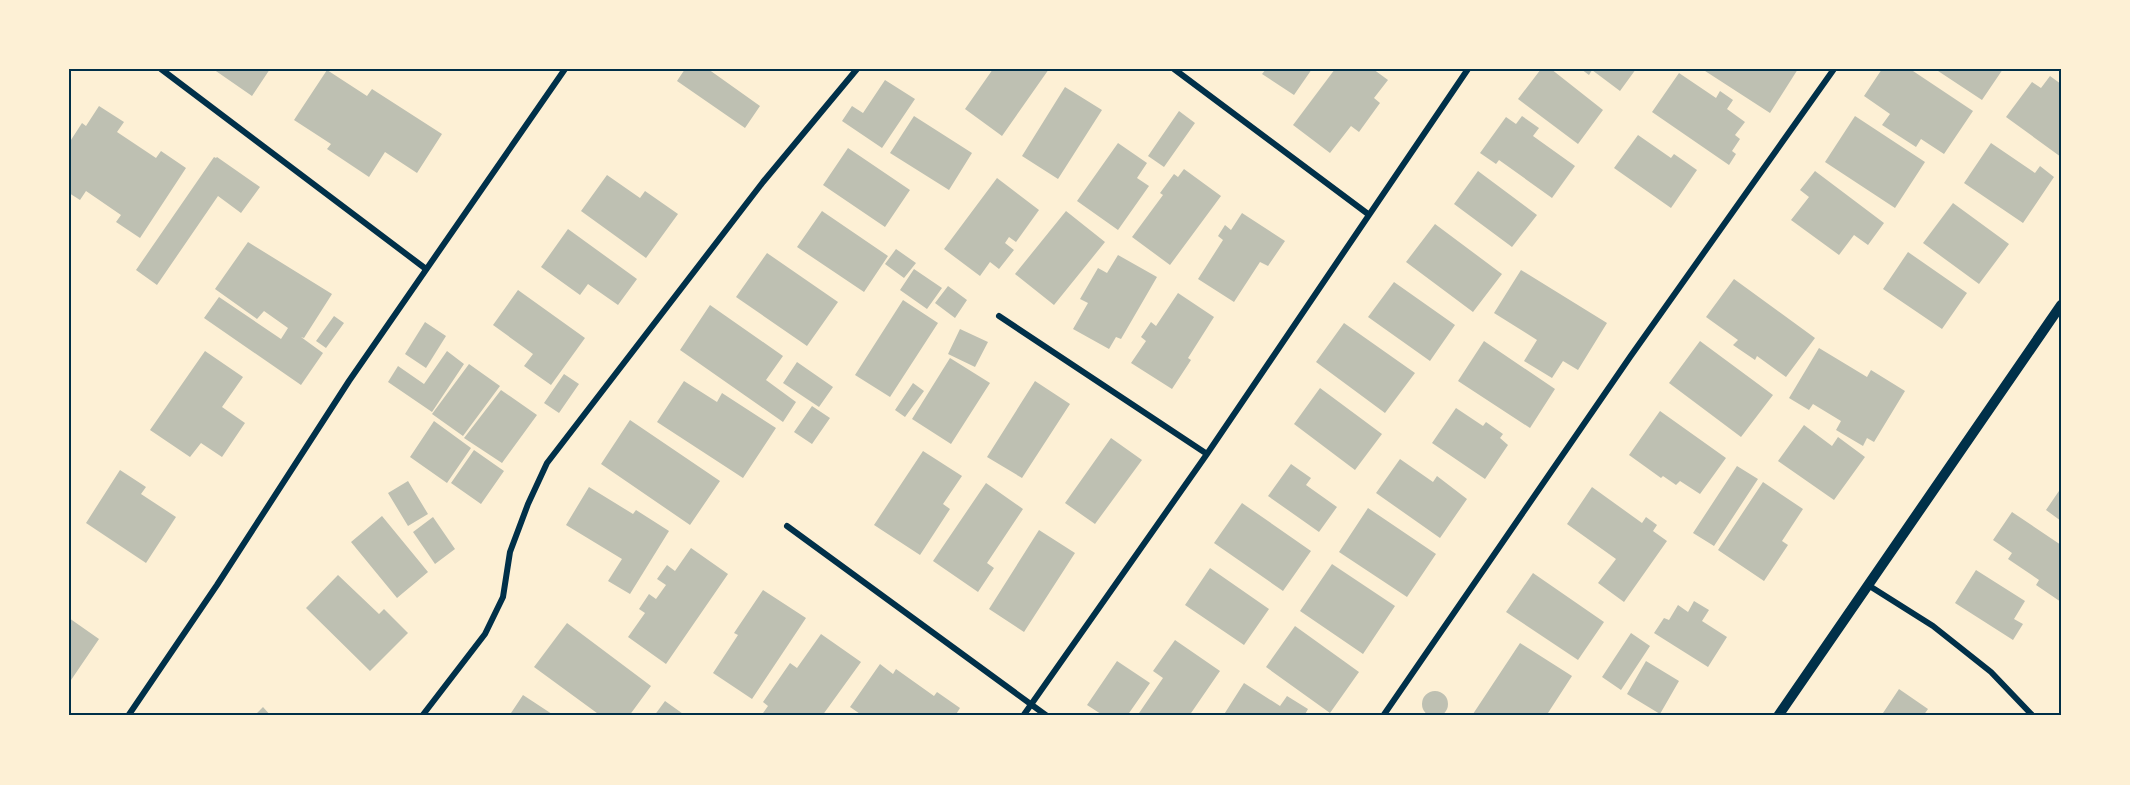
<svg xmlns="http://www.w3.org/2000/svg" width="2130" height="785" viewBox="0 0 2130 785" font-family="'Archivo Narrow',sans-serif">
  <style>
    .building { fill: #bec0b2 }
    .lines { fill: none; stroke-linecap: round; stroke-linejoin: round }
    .minor { stroke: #003049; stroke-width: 6 }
    .tertiary { stroke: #003049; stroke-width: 10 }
    .neatline { fill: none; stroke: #003049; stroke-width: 2 }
  </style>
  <rect width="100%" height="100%" fill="#fdf0d5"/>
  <path class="building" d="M213,69h57l-18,27z
    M685,69h23l52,37 -15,22 -68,-47z
    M993,69h56l-47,67 -37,-27z
    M1266,69h46l-18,26 -32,-21z
    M1335,69h38l15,11 -14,18 6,5 -21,29 -8,-6 -21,27 -37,-28z
    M1541,69h10l52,41 -25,34 -60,-45z
    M1581,69h55l-16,22 -28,-21 -3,5z
    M1702,69h96l-28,44z
    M1882,69h28l63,42 -29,43 -23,-15 -5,8 -34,-22 8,-11 -26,-18z
    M1935,69h68l-21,31z
    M327,70l40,26 5,-7 70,45 -25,39 -32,-21 -16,25 -42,-28 4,-5 -37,-24z
    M1679,73l37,25 4,-7 13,9 -6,9 18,13 -10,13 5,4 -8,12 4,3 -7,11 -77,-53z
    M2050,76l11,8v73l-55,-40 26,-35 9,6z
    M885,80l30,19 -33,49 -40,-27 10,-15 11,7z
    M1065,87l37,23 -44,69 -36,-23z
    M99,106l25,16 -7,10 39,26 5,-7 25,17 -46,70 -24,-16 5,-7 -35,-24 -6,9 -11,-7v-50l13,-20 4,3z
    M1179,111l16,12 -31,44 -16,-11z
    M914,116l58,37 -23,37 -59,-37z
    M1522,116l17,12 -6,8 42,30 -23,32 -53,-38 -3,4 -16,-11 26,-36 10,7z
    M1855,116l70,46 -30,46 -70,-46z
    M1638,135l33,23 3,-4 23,16 -26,38 -57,-40z
    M1118,143l29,20 -10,15 12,8 -31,44 -41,-29z
    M1991,143l44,30 5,-7 14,11 -31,46 -59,-40z
    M848,148l62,42 -25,37 -62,-42z
    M214,157l2,1 1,-1 43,30 -19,26 -23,-17 -61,89 -21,-15z
    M1184,169l37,27 -51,69 -38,-28 31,-42 -3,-2 14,-19 4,3z
    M1478,171l59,44 -25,32 -58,-43z
    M1815,171l69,52 -16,22 -14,-10 -15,20 -48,-35 18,-23 -9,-7z
    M607,175l33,23 5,-7 33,23 -32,44 -65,-47z
    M997,178l42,32 -23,32 -7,-5 -4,6 9,7 -15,19 -9,-7 -10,14 -36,-27z
    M1953,203l56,41 -30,40 -56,-41z
    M822,211l66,45 -24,36 -67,-45z
    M1066,211l39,31 -51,63 -39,-31z
    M1242,213l43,28 -17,25 -8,-4 -26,40 -36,-23 25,-39 -5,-4 7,-11 6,5z
    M1435,224l67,50 -29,38 -67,-50z
    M568,229l69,50 -19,26 -30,-21 -8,11 -39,-28z
    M248,242l84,52 -28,44 -3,-1 22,16 -22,32 -97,-67 15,-21 62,42 7,-11 -24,-17 -7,8 -42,-30z
    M896,249l20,14 -12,15 -19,-14z
    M1908,252l59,41 -25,36 -59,-40z
    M767,253l71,49 -31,44 -71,-49z
    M1118,255l39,22 -36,62 -5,-2 -7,12 -36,-20 15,-26 -8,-4 18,-31 9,5z
    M914,269l28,19 -15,21 -27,-19z
    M1521,270l86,53 -29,47 -15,-9 -11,17 -28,-17 13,-21 -43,-27z
    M1734,279l81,59 -29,39 -29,-21 -2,4 -22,-15 5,-5 -32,-23z
    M1394,282l61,43 -25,36 -62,-44z
    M948,286l19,14 -12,18 -20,-15z
    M518,290l67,48 -34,47 -27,-19 9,-12 -40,-29z
    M1178,293l36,24 -26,41 3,2 -19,29 -41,-26 15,-22 -5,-4 10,-15 5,4z
    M903,300l35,23 -48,74 -35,-22z
    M710,305l73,51 -17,24 30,22 -13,20 -103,-72z
    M334,316l10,7 -18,25 -10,-7z
    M425,322l21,14 -20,32 -21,-14z
    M1344,323l71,50 -30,40 -69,-51z
    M960,329l28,13 -13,25 -27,-13z
    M1484,341l71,48 -25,39 -72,-47z
    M1700,341l73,54 -32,42 -72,-54z
    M1819,348l48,29 4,-7 34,21 -31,51 -7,-4 -4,8 -27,-16 5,-9 -28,-17 -4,6 -20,-12z
    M205,351l38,26 -21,30 23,16 -23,34 -21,-14 -11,14 -40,-27z
    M447,351l17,13 -32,48 -44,-30 10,-16 26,18z
    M950,358l40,25 -39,61 -39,-25z
    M797,362l36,25 -14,20 -36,-24z
    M469,364l31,22 -37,50 -31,-22z
    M564,374l15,10 -20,29 -15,-10z
    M684,381l33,21 5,-9 54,35 -33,50 -86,-56z
    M1035,381l35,23 -48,74 -35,-21z
    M913,383l11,8 -19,26 -10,-7z
    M1320,388l62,46 -27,36 -61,-46z
    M501,390l36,25 -35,48 -38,-25z
    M812,406l18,12 -18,26 -18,-12z
    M1456,408l27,18 3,-4 17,12 -3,4 8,7 -23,34 -53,-36z
    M1660,411l66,47 -26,36 -20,-13 -4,4 -13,-9 -2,2 -32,-23z
    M630,420l90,61 -30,44 -89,-61z
    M434,421l37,27 -24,35 -37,-26z
    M1804,425l28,21 6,-9 27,20 -31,43 -56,-39z
    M1111,438l31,22 -47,64 -30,-21z
    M474,450l30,21 -23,33 -30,-21z
    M923,451l39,25 -19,28 7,5 -30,46 -46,-30z
    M1400,459l33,23 4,-6 30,23 -27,39 -64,-45z
    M1291,464l20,14 -5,7 31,22 -18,25 -51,-36z
    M1737,466l21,13 -44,67 -21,-13z
    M120,470l26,17 -5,7 35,23 -30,46 -60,-40z
    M408,481l20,33 -20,12 -20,-33z
    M1763,482l40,27 -21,32 6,4 -24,36 -46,-31z
    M986,483l37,26 -36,54 7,5 -16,24 -45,-31z
    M589,487l44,27 3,-4 33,21 -39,63 -22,-13 14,-22 -56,-34z
    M1592,487l50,36 4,-6 11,8 -4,6 14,10 -43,61 -26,-19 18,-24 -49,-35z
    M2061,488v33l-15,-11z
    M1242,503l69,48 -28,40 -69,-48z
    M1368,508l68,46 -29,43 -68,-45z
    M2012,512l49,33v57l-25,-17 3,-5 -31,-21 4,-6 -19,-13z
    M382,516l46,56 -31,26 -46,-56z
    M433,517l22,32 -20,15 -22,-32z
    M1039,530l36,23 -51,79 -35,-23z
    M691,548l37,26 -62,90 -38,-27 17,-24 -6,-4 10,-15 7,5 10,-14 -9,-6 10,-14 8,6z
    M1332,564l63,42 -32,48 -63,-43z
    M1210,568l59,41 -25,36 -59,-40z
    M1976,570l49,31 -11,18 9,5 -10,16 -58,-37z
    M1533,573l71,49 -26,38 -72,-48z
    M338,575l41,39 5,-5 24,24 -38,38 -64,-63z
    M763,590l43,28 -54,81 -39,-26 25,-38 -4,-2z
    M1694,601l15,9 -7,11 25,16 -19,30 -54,-34 10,-15 5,2 9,-15 10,7z
    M69,618l30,21 -30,44z
    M567,623l84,63 -22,30h-28l-67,-49z
    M1295,626l64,46 -29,41 -64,-46z
    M1631,633l19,13 -29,44 -19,-13z
    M821,634l40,28 -39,54h-61l7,-10 -5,-4 27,-39 7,5z
    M1175,640l45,31 -31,45h-52l26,-38 -10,-7z
    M1520,643l52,33 -26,40h-70l-3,-2z
    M1117,661l33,22 -23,33h-23l-17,-11z
    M1646,661l33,20 -19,33 -33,-20z
    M880,664l13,10 3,-5 38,27 3,-4 23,16 -5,8h-92l-13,-9z
    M1244,683l36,23 7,-10 21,13 -4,7h-81z
    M1899,689l29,20 -5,7h-42z
    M1422 704a13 13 0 1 1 26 0a13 13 0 1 1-26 0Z
    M523,695l32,21h-46z
    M665,701l21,15h-32z
    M263,707l8,9h-17z"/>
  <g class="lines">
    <path class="minor" d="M161,69l265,200
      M1174,69l194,145
      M999,316l208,138
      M787,526l260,190
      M1868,585l65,41 58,46 42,44
      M128,716l89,-131 132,-204 216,-312
      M422,716l63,-82 18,-37 7,-45 18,-48 19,-41 216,-281 94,-113
      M1023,716l184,-262 261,-385
      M1383,716l247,-359 204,-288"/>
    <path class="tertiary" d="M1778,716l283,-411"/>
  </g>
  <rect width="2130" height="785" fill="none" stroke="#fdf0d5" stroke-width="141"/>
  <rect x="70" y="70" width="1990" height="644" class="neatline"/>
</svg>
